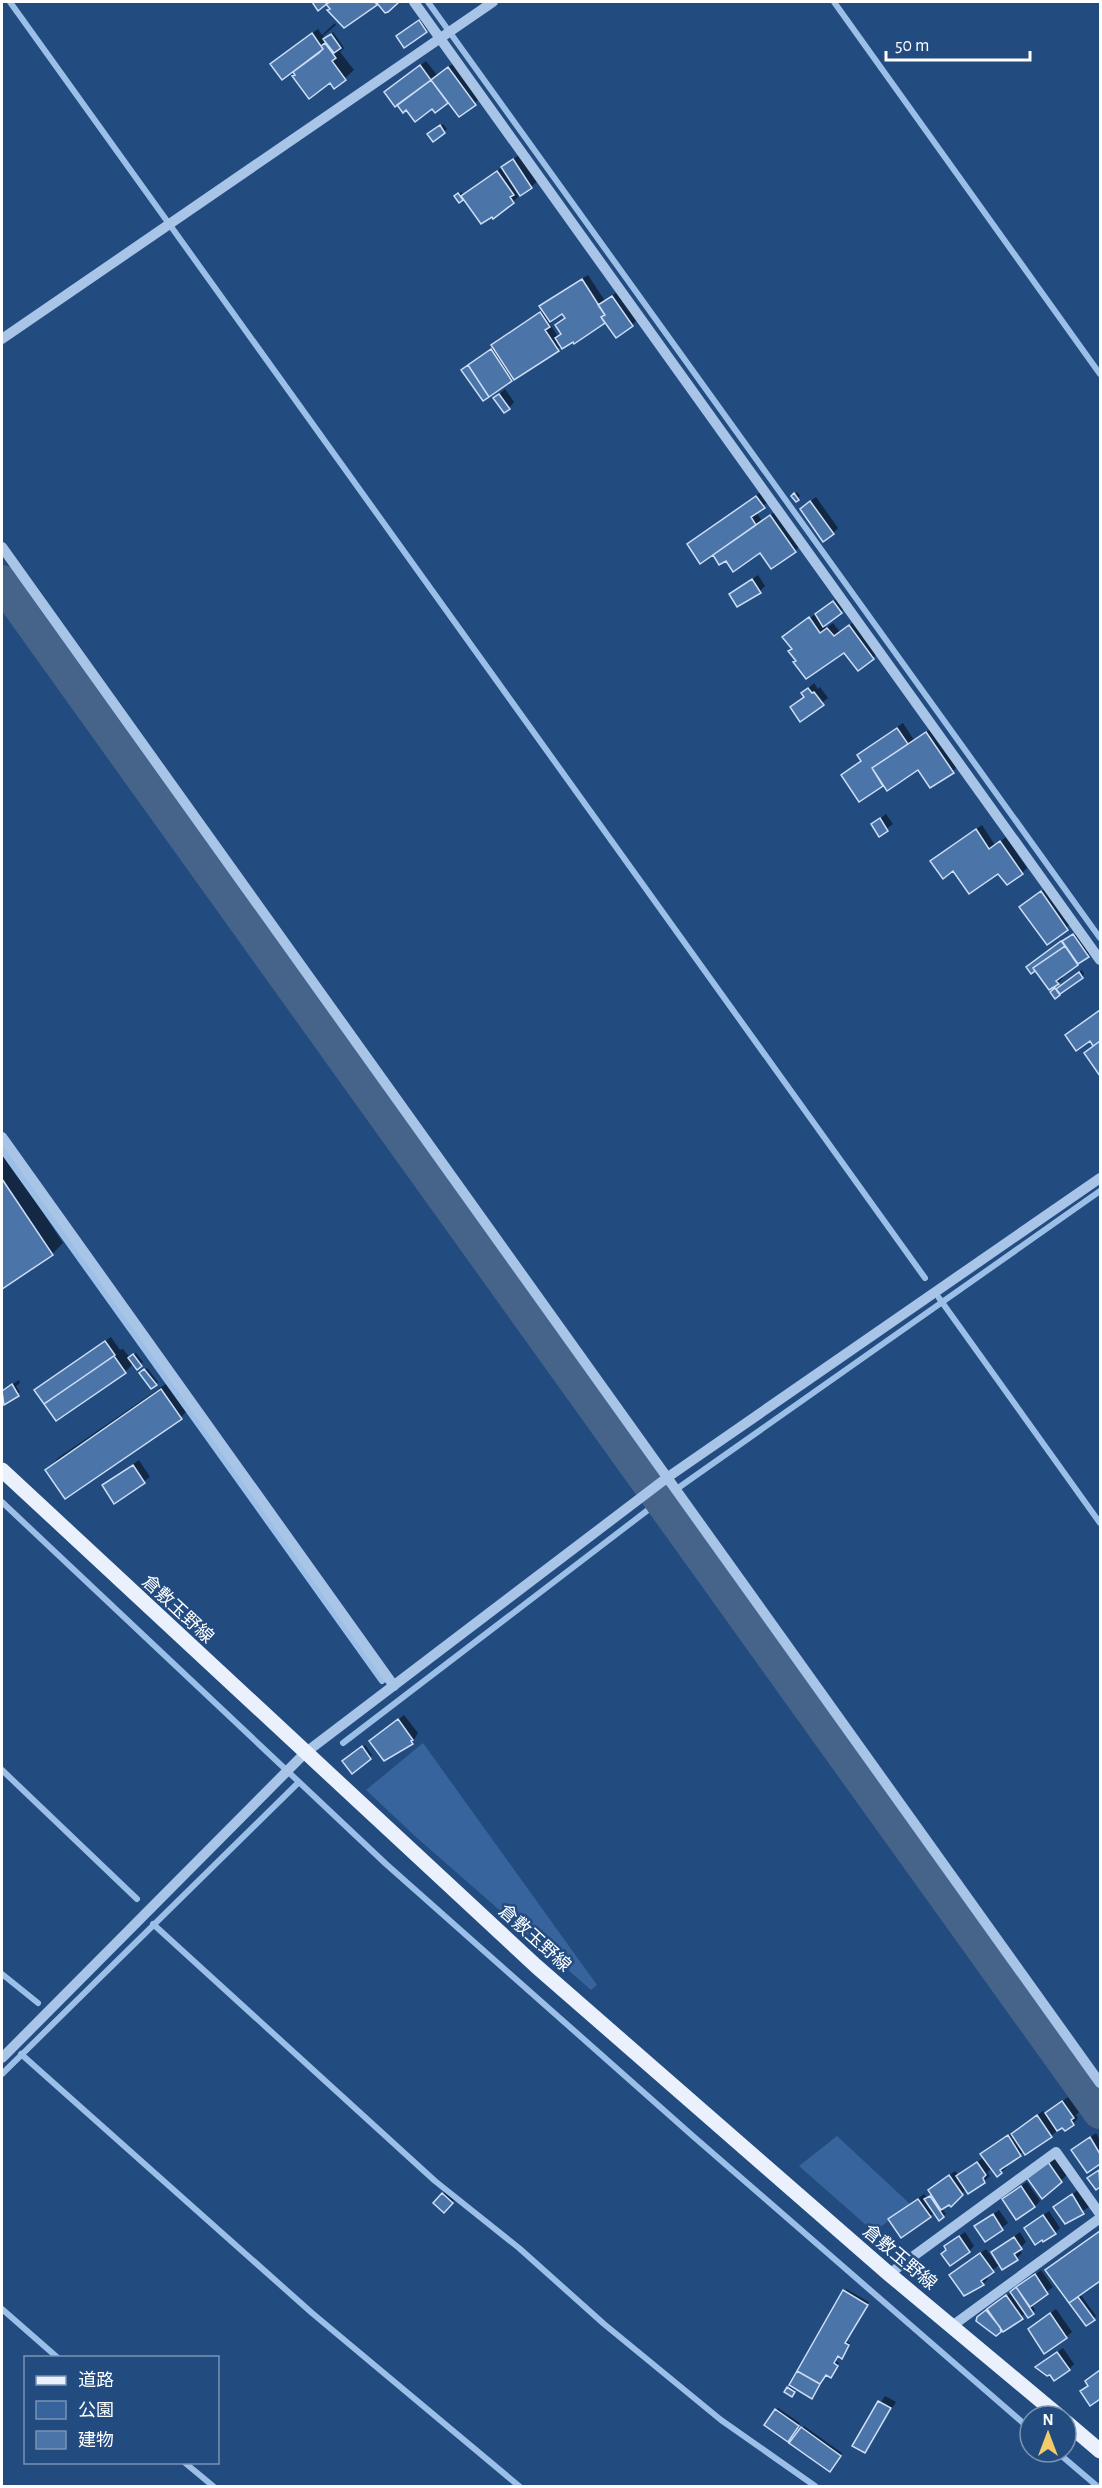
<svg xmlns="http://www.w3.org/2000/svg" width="1102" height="2488" viewBox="0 0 1102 2488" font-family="'Alegreya Sans','Noto Sans JP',sans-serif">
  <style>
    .green { fill: #37649d }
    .shadow { fill: #0007; fill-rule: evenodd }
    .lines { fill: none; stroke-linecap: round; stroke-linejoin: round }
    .stream { stroke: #9cbfe8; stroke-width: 6 }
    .river { stroke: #46648a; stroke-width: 34 }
    .building { fill: #4b74a9; stroke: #ccdef5; stroke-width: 1.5 }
    .minor { stroke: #a8c4e7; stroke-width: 10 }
    .major { stroke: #eaf1fd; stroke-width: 15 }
    .labels { text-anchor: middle; stroke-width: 5; stroke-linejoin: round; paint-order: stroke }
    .street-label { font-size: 18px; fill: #fff; stroke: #224b80 }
  </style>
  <rect width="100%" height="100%" fill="#224b80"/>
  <path class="green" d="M423,1743l174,242 -6,5 -175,-153 -50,-47z
    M837,2136l73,68 -36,28 -75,-66z"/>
  <path class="shadow" d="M327,2h51l-2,2 -45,4z
    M425,16l7,9 -6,6 -28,5z
    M335,23l1,2 -13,11 2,3 8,-7 11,16 -4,4 14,18 -19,17 -5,-6 -31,-16 -22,-6 41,-30 4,6z
    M426,61l11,14 17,-12 27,35 -22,17 -11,-14 -13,10 -3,-4 -26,1 -15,-21z
    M443,124l4,5 -14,11 -2,-8z
    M519,155l18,27 -16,12 -4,-5 -2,2 4,5 -15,14 -40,-12 -4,3 -4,-5 5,-4 3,3z
    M588,275l17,26 13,-10 19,29 -5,5 -27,-4 -30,21 -2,-2 -11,6 -72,48 -14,-34 18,-13 -2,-2 6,-6 46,-29 -3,-4 6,-5zM563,312l4,5 -5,16 -4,4 -8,-13 4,-4 -1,-2z
    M505,389l9,13 -5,6 -14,-10z
    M762,491l7,10 -13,11 6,9 14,-10 25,34 -6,6h-35l-34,8 -6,4 -7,-10 -24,-9z
    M797,492l3,4 -4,4 -3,-4z
    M816,497l22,31 -5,5 -26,-29z
    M758,575l7,11 -5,5 -29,3z
    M839,597l7,10 -22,18 2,3 7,-5 7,9 15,-11 23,31 -5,6 -28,-7 -48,10 -4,-12 -9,-12z
    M814,683l4,6 2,-2 8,11 -28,22 5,-24 -2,-3z
    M903,723l11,17 18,-12 26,38 -5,5 -35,-3 -34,15 -24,17 -17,-25 19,-15 -3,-5 5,-5z
    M886,814l7,10 -13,10 -7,-10z
    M982,825l13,20 11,-8 21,31 -5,5 -68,-4 -22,-8z
    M1047,887l25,36 -25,20 -26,-36z
    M1076,933l14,20 -29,22 2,3 -5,5 -22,-14 -5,3 -1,-7z
    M1082,970l2,4 -2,3 -27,20 -1,-7z
    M1100,1010v64l-14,-21 9,-8 -4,-6 -19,-9z
    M2,1151l61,92 -11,11 -50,33z
    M111,1337l9,13 3,-1 7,9 6,-5 7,9 -6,6 -3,-5 -9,9 -74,28 -15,-10z
    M147,1368l11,14 -2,2 -15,-11z
    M173,1379l19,27 -11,11 -134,53 11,-12z
    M19,1380l1,3 -4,3 4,6 -16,11 -2,-12z
    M139,1460l11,17 -35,25 -11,-17z
    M404,1715l14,18 -6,10 -36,-7z
    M365,1745l7,10 -19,17 -6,-13z
    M1068,2097l11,15 -3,3 2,3 -5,6 -10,2 -12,10 -27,15 -19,13 2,3 -6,5 -9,-4 -5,4 3,4 -6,5 -16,11 -2,-3 -15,16 -2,-2 -8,5 5,6 -3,2 -8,-4 -5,4 -34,-2 28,-20 3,4 6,-4 2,-9 20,-14 4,5 25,-19 -2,-3 5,-6 27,-17 1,1 28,-21 3,3z
    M1096,2133l4,7v22l-13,9 -14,-21z
    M1054,2158l13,17 -24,22 -14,-19z
    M1027,2182l13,19 -5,5 -26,-12z
    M1078,2190l11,17 -24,15 -10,-15z
    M445,2192l9,8 -10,11 -9,-8z
    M999,2210l9,13 -23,17 -9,-13z
    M1049,2211l11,17 -5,5 -29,-5z
    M1100,2231v48l-20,15 16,22 -10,8 -39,-54z
    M965,2232l9,14 -5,5 -21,-1 -2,-4z
    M1020,2232l6,10 -7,7 3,4 -5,5 -17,6 -14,12 2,3 -5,5 -32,-9 35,-26 11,15 2,-2 -6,-10z
    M1041,2270l12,17 -22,17 4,6 -2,3 -4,3 -3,-3 -26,18 -18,-16z
    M846,2289l23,13 -23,39 4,2 -6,11 -6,1 -3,5 4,3 -6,11h-7l-14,23 -15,-9 -3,4 -6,-4z
    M1056,2309l16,23 -6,5 -37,-8z
    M1063,2348l11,16 -5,5 -18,4 -14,-6z
    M885,2396l11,6 -31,49 -10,-6z
    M778,2408l22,15 -10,15 -14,-28z
    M804,2426l38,27 -10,14 -30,-39z"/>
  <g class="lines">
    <path class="stream" d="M10,2l915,1276
      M428,2l672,936
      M834,2l266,372
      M2,1150l380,531
      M939,1298l161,225
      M2,1502l384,362 308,273 336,292
      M343,1743l318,-243 439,-309
      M2,1770l135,129
      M153,1924l282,257 84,67 85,76 117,96 94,66
      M2,1974l36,29
      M21,2054l291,259 207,173
      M2,2074l297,-292
      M2,2309l56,49
      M1057,2452l40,34
      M184,2462l29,24"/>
    <path class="river" d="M2,582l1098,1530"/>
  </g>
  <path class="building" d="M312,2h17l-11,9z
    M330,2h45l2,3 -33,23 -17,-18 3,-1 -4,-5z
    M376,2h21l1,1 -10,9 -3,1z
    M419,20l8,12 -23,16 -8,-12z
    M312,33l11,16 -41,31 -12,-16z
    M331,34l10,14 -7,5 -11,-14z
    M325,43l11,15 -4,3 14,19 -12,9 -4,-6 -21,16 -17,-23 3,-1 -2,-3 26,-19 4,-4 -2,-3z
    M420,65l11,15 -36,27 -11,-15z
    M448,67l28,38 -17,12 -28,-37z
    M431,80l17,23 -13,10 -3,-4 -17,13 -9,-12 -3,3 -6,-8z
    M440,125l5,8 -12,9 -6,-8z
    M513,159l19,29 -12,8 -19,-29z
    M497,171l17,24 -4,2 4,6 -21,16 -1,-2 -11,7 -20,-28z
    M458,193l5,7 -4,3 -5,-7z
    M582,279l23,36 -4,2 4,6 -31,21 -1,-2 -11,7 -7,-11 6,-4 -6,-9 10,-7 -3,-4 -12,8 -11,-16z
    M612,296l21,30 -17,12 -15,-21 4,-2 -7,-10z
    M540,312l10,15 -5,3 14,21 -45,29 -23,-35z
    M491,349l21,32 -23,16 -21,-32z
    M468,365l21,32 -6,4 -22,-31z
    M499,394l11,15 -6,4 -11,-15z
    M794,493l5,7 -3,2 -5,-6z
    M756,496l9,12 -14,9 5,8 -56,39 -13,-20z
    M810,501l24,33 -11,8 -23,-33z
    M770,515l26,37 -25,17 -11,-16 -27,19 -7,-11 -7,4 -6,-10z
    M752,579l9,14 -24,14 -8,-13z
    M833,601l9,12 -19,14 -8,-13z
    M809,617l11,16 7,-5 7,8 15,-11 25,34 -16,12 -14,-18 -38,26 -13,-17 3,-1 -8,-10 4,-2 -10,-12z
    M808,688l4,5 2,-1 10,13 -24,17 -10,-15 14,-10 -3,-4z
    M897,728l11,16 -36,24 11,18 -24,16 -18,-27 20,-14 -4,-6z
    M926,732l28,41 -24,15 -12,-18 -31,21 -15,-23z
    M880,818l8,13 -9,6 -8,-13z
    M976,829l13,20 11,-8 23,33 -16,11 -9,-11 -29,20 -16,-23 -10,8 -13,-18z
    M1041,891l27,39 -21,15 -28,-38z
    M1073,934l16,23 -11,7 -16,-23z
    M1061,941l4,5 -32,22 2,3 -4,3 -5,-7z
    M1065,946l13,19 -22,16 3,3 -10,6 -16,-22z
    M1079,972l4,6 -23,16 -4,-5z
    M1055,988l5,7 -5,4 -5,-7z
    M1100,1010v31l-7,5 -3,-5 -14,10 -11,-16z
    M1100,1041v35l-16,-23z
    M2,1179l51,76 -51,34z
    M105,1341l10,14 -71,49 -10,-14z
    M133,1354l9,12 -5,4 -9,-12z
    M114,1356l12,17 -70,48 -12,-17z
    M144,1369l13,16 -6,4 -12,-16z
    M12,1384l7,12 -15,9 -2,-14z
    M161,1389l21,30 -117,80 -20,-29z
    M133,1465l12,18 -31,21 -12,-19z
    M398,1719l15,21 -2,1 2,3 -29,17 -15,-20z
    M362,1746l9,13 -19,15 -10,-13z
    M1062,2101l12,17 -3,2 3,5 -9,6 -3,-3 -5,3 -12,-18z
    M1037,2115l15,22 -27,18 -14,-21z
    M1008,2135l13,21 -21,14 2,3 -5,4 -17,-23z
    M1090,2137l10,17v10l-13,9 -16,-23z
    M977,2162l9,13 -3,3 2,5 -17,11 -12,-18z
    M1048,2162l14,20 -20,17 -15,-21z
    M1099,2170l1,17 -4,3 -9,-12z
    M949,2175l14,20 -12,12 -2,-2 -8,5 -13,-20z
    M1021,2186l14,21 -19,13 -14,-21z
    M442,2193l11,10 -9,10 -11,-10z
    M1072,2194l12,20 -19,10 -12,-17z
    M930,2196l14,21 -5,4 -15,-22z
    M918,2199l13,18 -30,21 -13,-19z
    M993,2214l10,16 -18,12 -11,-16z
    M1043,2215l13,19 -13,8 -1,-2 -7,5 -11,-17z
    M1100,2231v50l-31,22 -24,-33z
    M959,2236l11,16 -20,14 -9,-12 5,-4 -2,-4z
    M1014,2237l8,12 -8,5 4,6 -16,10 -11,-18z
    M980,2253l14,19 -13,9 3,4 -20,11 -15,-21z
    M1035,2274l13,20 -18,13 -14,-20z
    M1016,2287l18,27 -6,4 -18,-26z
    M843,2290l25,15 -23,38 4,2 -7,14 -4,-3 -4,7 4,3 -7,12 -5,-3 -6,9 -23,-13z
    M1006,2295l17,24 -20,13 -16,-23z
    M1078,2297l17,23 -9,6 -17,-23z
    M986,2310l14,17 1,5 -5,4 -20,-15 1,-4z
    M1050,2313l17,25 -23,16 -16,-25z
    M1057,2352l13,18 -16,11 -4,-6 -3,1 -12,-9z
    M1100,2370v29l-10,7 -10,-15 8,-5 -3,-5z
    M797,2371l23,13 -8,15 -23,-14z
    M787,2387l8,5 -3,5 -8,-5z
    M878,2401l13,7 -26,45 -13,-7z
    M775,2409l24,17 -11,16 -24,-17z
    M801,2427l40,29 -11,16 -41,-29z"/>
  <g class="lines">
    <path class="minor" d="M414,2l686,958
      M2,339l491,-337
      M2,547l1098,1536
      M2,1137l392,549
      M2,2058l303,-305 363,-276 432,-299
      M889,2274l167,-122 44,62
      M952,2326l148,-108"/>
    <path class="major" d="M2,1470l534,496 353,308 170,142
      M1066,2422l34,29"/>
  </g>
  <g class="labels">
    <g class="street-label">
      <text transform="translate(178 1609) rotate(43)" y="6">倉敷玉野線</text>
      <text transform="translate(535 1938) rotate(42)" y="6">倉敷玉野線</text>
      <text transform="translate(900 2257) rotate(40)" y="6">倉敷玉野線</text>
    </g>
  </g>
  <rect width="1102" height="2488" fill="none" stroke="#ffffff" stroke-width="6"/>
  <rect x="24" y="2356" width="195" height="108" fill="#224b80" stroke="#7a93b3" stroke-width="1.5"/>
  <rect x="36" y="2376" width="30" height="9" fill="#eaf1fd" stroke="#7a93b3" stroke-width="1.5"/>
  <text x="78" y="2386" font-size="18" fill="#ffffff">道路</text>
  <rect x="36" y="2401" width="30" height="18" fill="#37649d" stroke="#7a93b3" stroke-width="1.5"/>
  <text x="78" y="2416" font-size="18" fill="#ffffff">公園</text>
  <rect x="36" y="2431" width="30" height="18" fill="#4b74a9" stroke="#7a93b3" stroke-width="1.5"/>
  <text x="78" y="2446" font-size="18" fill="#ffffff">建物</text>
  <g transform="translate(1048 2434)"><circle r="28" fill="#224b80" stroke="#7a93b3" stroke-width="1.5"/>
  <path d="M0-4.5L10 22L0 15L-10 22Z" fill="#f2cc6b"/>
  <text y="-9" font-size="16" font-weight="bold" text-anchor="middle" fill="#ffffff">N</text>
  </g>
  <path d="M886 51v9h144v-9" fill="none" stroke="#ffffff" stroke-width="3"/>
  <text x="895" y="51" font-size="18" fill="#ffffff" stroke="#224b80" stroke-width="4.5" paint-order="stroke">50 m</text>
</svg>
